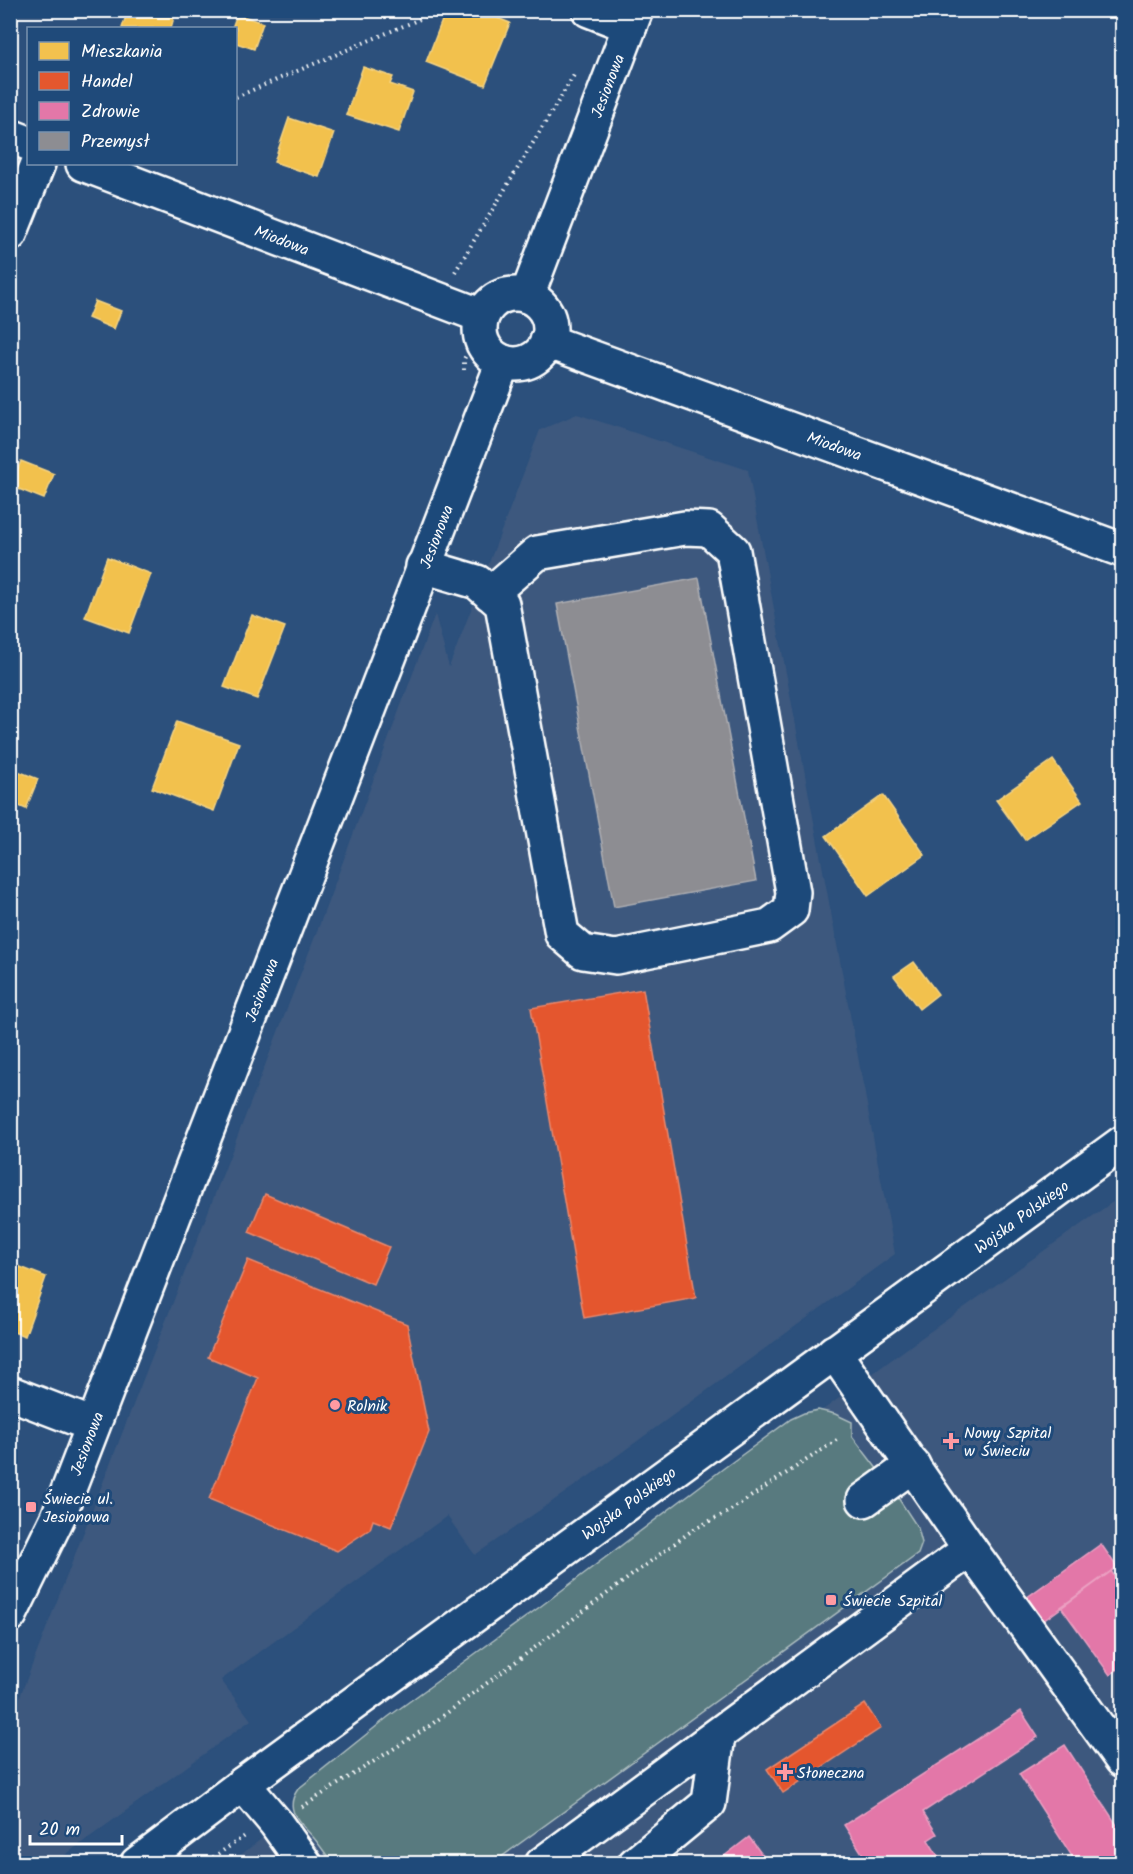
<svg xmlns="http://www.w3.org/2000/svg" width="1133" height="1874" viewBox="0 0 1133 1874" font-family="Kalam,sans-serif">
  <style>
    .built { fill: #3c587e }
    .green { fill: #587a7f; stroke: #acbcbf; stroke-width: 1.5 }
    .homes { fill: #f2c14e; stroke: #f6d483; stroke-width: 1.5 }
    .shops { fill: #e4572e; stroke: #ec896d; stroke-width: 1.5 }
    .health { fill: #e377a8; stroke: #eba0c2; stroke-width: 1.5 }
    .industry { fill: #8d8d92; stroke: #afafb3; stroke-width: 1.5 }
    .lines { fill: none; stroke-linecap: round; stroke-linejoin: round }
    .minor-casing { stroke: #fff; stroke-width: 38 }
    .major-casing { stroke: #fff; stroke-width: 38 }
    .path { stroke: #fff; stroke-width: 4; stroke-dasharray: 1.5 4.5; stroke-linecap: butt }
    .minor { stroke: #1f4a7a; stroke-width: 33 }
    .major { stroke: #1f4a7a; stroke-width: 33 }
    .poi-dot { fill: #ff9aa2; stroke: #1f4a7a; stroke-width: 2 }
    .labels { text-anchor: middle; stroke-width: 6; stroke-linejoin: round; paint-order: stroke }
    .street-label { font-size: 16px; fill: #fff; stroke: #1f4a7a }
    .poi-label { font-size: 16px; fill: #fff; stroke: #1f4a7a; text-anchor: start }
  </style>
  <rect width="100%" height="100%" fill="#2c507c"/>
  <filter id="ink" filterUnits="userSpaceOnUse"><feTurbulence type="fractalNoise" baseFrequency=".0167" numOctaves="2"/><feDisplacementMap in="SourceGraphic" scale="12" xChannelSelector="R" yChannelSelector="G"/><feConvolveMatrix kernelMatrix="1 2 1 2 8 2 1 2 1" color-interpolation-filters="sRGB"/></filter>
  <g filter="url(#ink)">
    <path class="built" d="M577,414l171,56 147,784 -303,220 -117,81 -28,-39 -226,164 30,40 -197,143h-43l-1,-141 306,-788 119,-320 14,53 91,-237z
      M1121,1196l1,1v666l-893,1 410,-319 282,-207z"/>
    <path class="green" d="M818,1410l17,4 17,8v14l39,51 27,41 4,15 -4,11 -425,309h-160c-7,-8 -13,-18 -20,-26 -13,-15 -30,-27 -15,-48l90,-72 153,-111 183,-138 67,-49 13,-6z"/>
    <path class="homes" d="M128,10h48l-5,18h-49z
      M446,10h32l32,13 -25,62 -59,-23z
      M237,14l26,9 -9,26 -18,-6v-15h-4z
      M363,67l30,10 -3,7 23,8 -14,40 -53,-17z
      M289,118l45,15 -15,44 -45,-15z
      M95,301l26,10 -7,18 -26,-11z
      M21,461l33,13 -10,25 -33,-13z
      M107,557l44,17 -22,59 -44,-16z
      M252,615l33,12 -28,72 -33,-12z
      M177,721l62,22 -25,68 -62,-23z
      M1053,760l29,41 -57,39 -29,-40z
      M10,768l28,11 -12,30 -16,-7z
      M883,795l42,60 -57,41 -42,-60z
      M914,962l24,32 -19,15 -25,-33z
      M10,1263l36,14 -21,59 -15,-5z"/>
    <path class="shops" d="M643,989l53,309 -112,20 -53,-310z
      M265,1194l124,53 -16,37 -124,-52z
      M248,1260l159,64 22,108 -38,95 -18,-7 -3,9 -33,22 -128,-52 49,-121 -50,-21z
      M865,1704l16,24 -98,65 -16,-24z"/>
    <path class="health" d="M1101,1544l16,23 -74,54 -17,-23z
      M1111,1571l11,16v79l-12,9 -49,-68z
      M1021,1711l17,26 -115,75 14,22 -9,6 15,24h-74l-25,-39z
      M1065,1745l57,88v31h-45l-58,-90z
      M749,1837l20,27h-55z"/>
    <path class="industry" d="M699,578l57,303 -142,26 -57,-303z"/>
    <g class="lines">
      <defs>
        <g id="minor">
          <path d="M589,10l41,16"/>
          <path d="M10,234l28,-70"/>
          <path id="s1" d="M527,296l109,-286"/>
          <path d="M423,566l54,16 25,22 60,330 21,18 33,5 153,-31 22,-16 2,-18 -60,-341 -24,-22 -24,-1 -148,25 -47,41"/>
          <path d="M834,1352l136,197 152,211"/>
          <path d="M10,1393l83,32"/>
          <path d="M864,1500l49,-35"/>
          <path id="s2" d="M10,1615l48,-98 445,-1155"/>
          <path d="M243,1784l32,38 30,42"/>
          <path id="s3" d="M137,1864l106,-80 879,-641"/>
          <path d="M542,1864l428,-315"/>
          <path d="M635,1864l74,-61 9,-68"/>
        </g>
        <g id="major">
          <path d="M10,136l18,7"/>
          <path id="s4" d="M83,164l399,152"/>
          <circle cx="515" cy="329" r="35"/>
          <path id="s5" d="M547,341l575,209"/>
        </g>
      </defs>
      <use href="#minor" class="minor-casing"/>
      <use href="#major" class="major-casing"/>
      <path class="path" d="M236,97l205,-87
        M455,272l119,-197
        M464,370v-11l7,-13
        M302,1807l126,-80 266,-198 32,-16 111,-73
        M203,1864l42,-28"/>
      <use href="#minor" class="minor"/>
      <use href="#major" class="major"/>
    </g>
  </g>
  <g class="poi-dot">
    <circle cx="335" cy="1405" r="6"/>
    <path d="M948 1432h6v6h6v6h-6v6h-6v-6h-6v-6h6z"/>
    <rect x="25" y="1501" width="12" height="12" rx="3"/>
    <rect x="825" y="1594" width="12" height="12" rx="3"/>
    <path d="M782 1763h6v6h6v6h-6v6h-6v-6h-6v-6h6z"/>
  </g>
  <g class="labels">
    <g class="street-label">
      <text dy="6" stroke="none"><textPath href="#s1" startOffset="225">Jesionowa</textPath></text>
      <text dy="6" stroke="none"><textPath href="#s4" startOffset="213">Miodowa</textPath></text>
      <text dy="6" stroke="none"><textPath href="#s5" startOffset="306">Miodowa</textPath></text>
      <text dy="6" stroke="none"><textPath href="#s2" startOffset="1160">Jesionowa</textPath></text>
      <text dy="6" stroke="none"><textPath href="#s2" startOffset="674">Jesionowa</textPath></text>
      <text dy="6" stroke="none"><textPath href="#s3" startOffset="1096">Wojska Polskiego</textPath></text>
      <text dy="6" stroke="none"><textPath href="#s2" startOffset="188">Jesionowa</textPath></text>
      <text dy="6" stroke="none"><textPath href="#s3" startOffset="610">Wojska Polskiego</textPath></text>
    </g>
    <g class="poi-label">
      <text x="347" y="1411">Rolnik</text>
      <text x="964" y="1438">Nowy Szpital<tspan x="964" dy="18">w Świeciu</tspan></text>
      <text x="43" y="1504">Świecie ul.<tspan x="43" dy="18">Jesionowa</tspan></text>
      <text x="843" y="1606">Świecie Szpital</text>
      <text x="797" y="1778">Słoneczna</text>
    </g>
  </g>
  <rect width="1133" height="1874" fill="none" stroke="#1f4a7a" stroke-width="36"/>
  <rect x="18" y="18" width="1097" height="1838" fill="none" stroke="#fff" stroke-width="2" filter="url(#ink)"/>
  <rect x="27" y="27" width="210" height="138" fill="#1f4a7a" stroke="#7992af" stroke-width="1.5"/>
  <rect x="39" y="42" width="30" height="18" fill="#f2c14e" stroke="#7992af" stroke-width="1.5"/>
  <text x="81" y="57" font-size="18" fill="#ffffff">Mieszkania</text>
  <rect x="39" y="72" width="30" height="18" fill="#e4572e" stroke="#7992af" stroke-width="1.5"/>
  <text x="81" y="87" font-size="18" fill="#ffffff">Handel</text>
  <rect x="39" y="102" width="30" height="18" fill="#e377a8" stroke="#7992af" stroke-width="1.5"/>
  <text x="81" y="117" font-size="18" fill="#ffffff">Zdrowie</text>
  <rect x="39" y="132" width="30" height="18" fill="#8d8d92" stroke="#7992af" stroke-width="1.5"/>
  <text x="81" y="147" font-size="18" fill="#ffffff">Przemysł</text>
  <path d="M30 1835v9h92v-9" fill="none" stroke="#ffffff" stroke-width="3"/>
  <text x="39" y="1835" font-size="18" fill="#ffffff" stroke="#1f4a7a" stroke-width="4.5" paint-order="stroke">20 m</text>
</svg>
